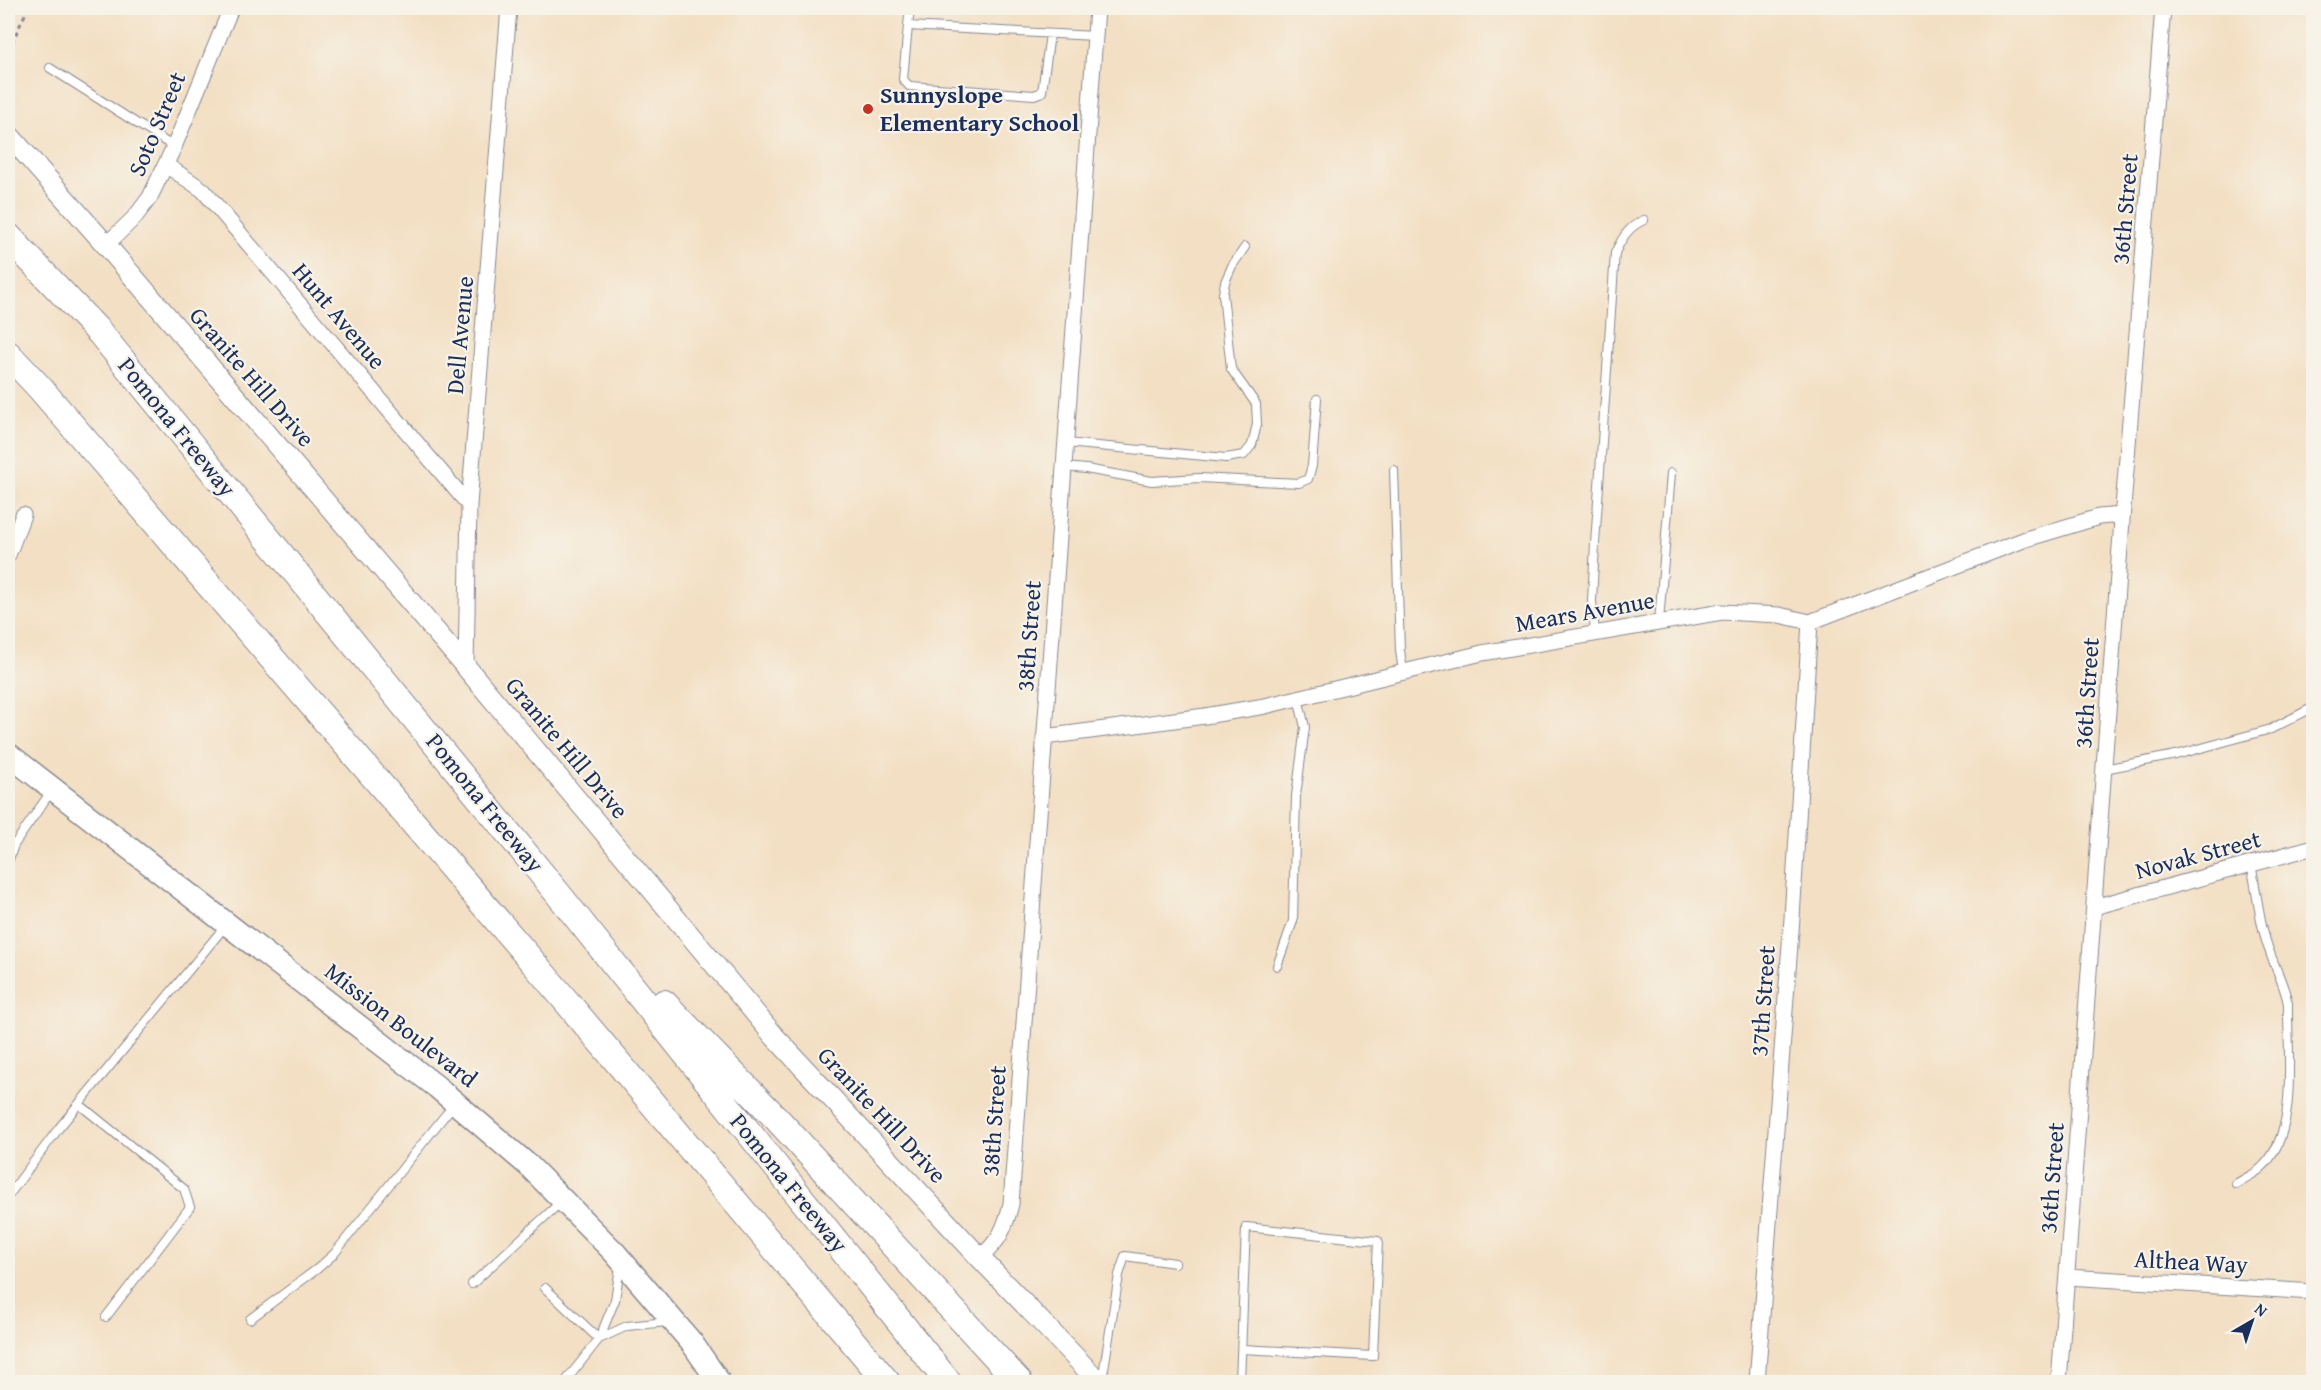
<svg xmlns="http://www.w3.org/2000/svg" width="2321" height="1390" viewBox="0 0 2321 1390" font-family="'Gentium Book Plus',serif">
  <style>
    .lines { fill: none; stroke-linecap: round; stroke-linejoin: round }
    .lane-casing { stroke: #878790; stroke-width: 10 }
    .street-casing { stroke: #878790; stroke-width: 17 }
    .secondary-casing { stroke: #878790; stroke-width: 22 }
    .primary-casing { stroke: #878790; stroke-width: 25 }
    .highway-casing { stroke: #878790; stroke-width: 28 }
    .path { stroke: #878790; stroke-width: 3; stroke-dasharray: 4.5 4.5; stroke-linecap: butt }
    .lane { stroke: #fff; stroke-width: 8 }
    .street { stroke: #fff; stroke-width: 15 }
    .secondary { stroke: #fff; stroke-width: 20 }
    .primary { stroke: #fff; stroke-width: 22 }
    .highway { stroke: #fff; stroke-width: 26 }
    .poi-dot { fill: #c8321e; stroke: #f7f3e8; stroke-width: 2 }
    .labels { text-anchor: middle; stroke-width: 4.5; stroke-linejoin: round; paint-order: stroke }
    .poi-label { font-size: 24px; font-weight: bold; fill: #1b2f5e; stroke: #f7f3e8; text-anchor: start }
    .street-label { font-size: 24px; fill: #1b2f5e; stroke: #f7f3e8 }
  </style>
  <rect width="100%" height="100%" fill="#f7f3e8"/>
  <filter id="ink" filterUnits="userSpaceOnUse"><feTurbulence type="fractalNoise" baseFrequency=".0167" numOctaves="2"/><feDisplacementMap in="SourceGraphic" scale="12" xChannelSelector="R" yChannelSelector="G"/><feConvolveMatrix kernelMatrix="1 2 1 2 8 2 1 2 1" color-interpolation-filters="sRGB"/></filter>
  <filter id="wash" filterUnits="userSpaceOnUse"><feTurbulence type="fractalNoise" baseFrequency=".008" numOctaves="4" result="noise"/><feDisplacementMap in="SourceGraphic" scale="24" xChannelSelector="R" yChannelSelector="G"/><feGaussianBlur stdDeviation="1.35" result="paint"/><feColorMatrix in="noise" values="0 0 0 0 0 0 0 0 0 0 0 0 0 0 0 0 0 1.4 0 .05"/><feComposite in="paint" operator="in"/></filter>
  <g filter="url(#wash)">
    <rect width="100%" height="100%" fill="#f3dfc3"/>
  </g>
  <g filter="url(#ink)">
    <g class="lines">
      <defs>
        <path id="lane" d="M910,8l-2,18 187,10
          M908,26l-5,53 6,7 125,9 8,-3 8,-58
          M50,68l124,79
          M1066,443l160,15 18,-3 8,-10 5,-21 -1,-20 -25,-35 -8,-75 2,-12 7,-16 13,-19
          M1064,467l22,2 66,12 47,-3 100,5 9,-4 4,-13 5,-67
          M1394,470l6,180 3,22
          M1659,622l12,-149
          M1595,633l-3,-32 3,-57 20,-291c7,-15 13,-26 29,-33
          M2104,769l72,-14 95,-26 43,-22
          M8,862l6,-17 38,-55
          M1277,966l16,-45 3,-125 9,-69 -7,-29
          M79,1104l105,85 6,18 -84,110
          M2236,1184c7,-5 17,-9 24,-15 40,-34 27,-117 28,-165 -4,-24 -19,-46 -24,-71 -6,-22 -8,-46 -13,-69
          M8,1196l51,-68 167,-203
          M620,1267l-5,33 -16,39 28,-13 40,-4
          M472,1284l90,-83
          M545,1288l54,51 -34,43
          M250,1319l67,-50 17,-15 120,-150
          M1102,1381l17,-106 6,-19 50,7
          M1240,1382l6,-155 132,14 -5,115 -131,-7"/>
        <path id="street" d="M166,165l37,25 266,315
          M106,245l29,-28 15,-20 24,-50 57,-139
          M8,555l15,-40
          M466,667l3,-162 40,-497
          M1044,737l161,-21 60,-10 217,-53 240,-41 57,3 31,7 216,-83 73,-22 23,-2
          M2094,907l220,-60
          M980,1258c19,-17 25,-29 31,-54l86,-1196
          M2067,1277l247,15
          M1757,1382l35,-464 18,-296
          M2059,1382l63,-862 41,-512"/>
        <path id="secondary" d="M8,134l98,111 360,422 309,370 205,221 119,124"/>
        <path id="primary" d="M8,754l429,333 92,79 86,87 77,90 27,39"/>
        <path id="highway" d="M8,236l92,97 459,562 389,487
          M8,354l31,33 517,602 331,393
          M664,1003l113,116 242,263"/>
      </defs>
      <use href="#lane" class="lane-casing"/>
      <use href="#street" class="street-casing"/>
      <use href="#secondary" class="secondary-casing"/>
      <use href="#primary" class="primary-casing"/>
      <use href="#highway" class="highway-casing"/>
      <path class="path" d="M8,51l20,-43"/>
      <use href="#lane" class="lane"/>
      <use href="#street" class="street"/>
      <use href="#secondary" class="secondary"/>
      <use href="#primary" class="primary"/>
      <use href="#highway" class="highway"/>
    </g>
  </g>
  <circle class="poi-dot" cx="868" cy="109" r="6"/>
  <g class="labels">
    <g class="poi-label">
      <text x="880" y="103">Sunnyslope<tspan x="880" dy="28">Elementary School</tspan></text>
    </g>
    <g class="street-label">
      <text transform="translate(157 124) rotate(-67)" y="8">Soto Street</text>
      <text transform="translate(2125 209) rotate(-85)" y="8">36th Street</text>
      <text transform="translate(339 316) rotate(50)" y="8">Hunt Avenue</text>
      <text transform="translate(460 335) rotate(-85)" y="8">Dell Avenue</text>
      <text transform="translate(252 377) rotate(49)" y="8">Granite Hill Drive</text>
      <text transform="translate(177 427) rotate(51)" y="8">Pomona Freeway</text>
      <text transform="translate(1585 612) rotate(-10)" y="8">Mears Avenue</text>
      <text transform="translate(1029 636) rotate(-86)" y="8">38th Street</text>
      <text transform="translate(2087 693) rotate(-86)" y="8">36th Street</text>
      <text transform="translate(567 748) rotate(50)" y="8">Granite Hill Drive</text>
      <text transform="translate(485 803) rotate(51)" y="8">Pomona Freeway</text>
      <text transform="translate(2198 855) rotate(-15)" y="8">Novak Street</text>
      <text transform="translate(1763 1001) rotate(-86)" y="8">37th Street</text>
      <text transform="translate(401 1025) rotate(38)" y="8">Mission Boulevard</text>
      <text transform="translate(882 1115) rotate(47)" y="8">Granite Hill Drive</text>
      <text transform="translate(994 1121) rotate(-86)" y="8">38th Street</text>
      <text transform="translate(2052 1178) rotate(-86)" y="8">36th Street</text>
      <text transform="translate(789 1183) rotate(51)" y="8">Pomona Freeway</text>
      <text transform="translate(2191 1262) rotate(3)" y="8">Althea Way</text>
    </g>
  </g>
  <rect width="2321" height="1390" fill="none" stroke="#f7f3e8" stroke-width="30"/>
  <g transform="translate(2252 1321) rotate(39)" stroke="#f7f3e8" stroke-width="4.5" paint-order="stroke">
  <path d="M0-4.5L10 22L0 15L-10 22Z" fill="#1b2f5e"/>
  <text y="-9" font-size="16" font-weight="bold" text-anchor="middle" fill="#1b2f5e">N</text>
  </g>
</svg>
